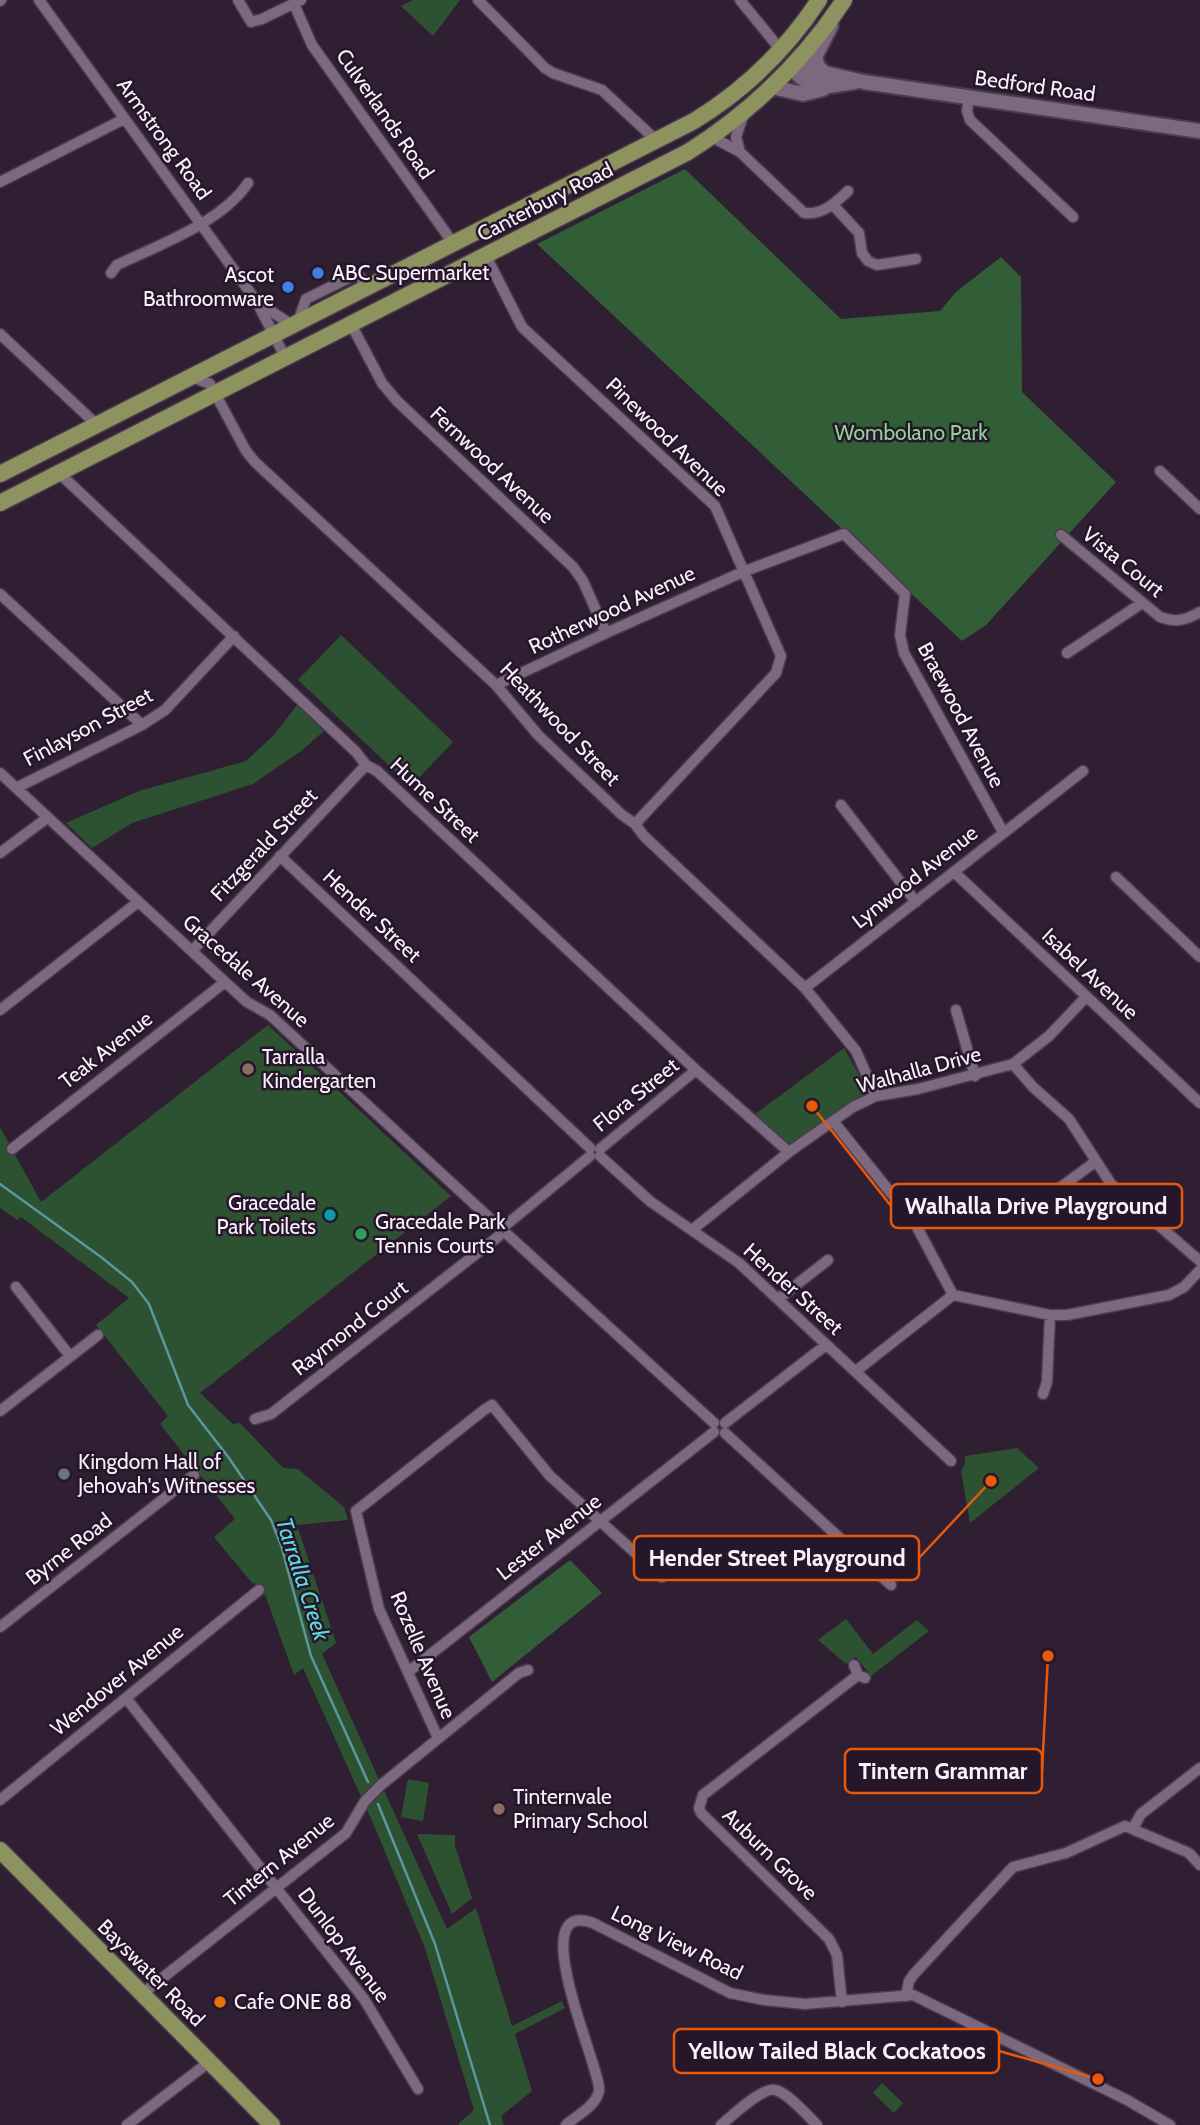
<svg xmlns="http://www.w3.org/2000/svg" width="1200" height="2125" viewBox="0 0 1200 2125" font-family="Cabin,sans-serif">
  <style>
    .green { fill: #2d5231 }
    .forest { fill: #325e37 }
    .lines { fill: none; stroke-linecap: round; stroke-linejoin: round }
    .stream { stroke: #5a989f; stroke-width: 2.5 }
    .street-casing { stroke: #4a3c4c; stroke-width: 13 }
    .secondary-casing { stroke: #4a3c4c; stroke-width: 18 }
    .primary-casing { stroke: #4a3c4c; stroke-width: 19 }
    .street { stroke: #7c687f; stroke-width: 10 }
    .secondary { stroke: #7c687f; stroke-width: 14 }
    .primary { stroke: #8c935f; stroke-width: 16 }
    .shop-dot { fill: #3f7fe0; stroke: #261629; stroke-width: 2.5 }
    .education-dot { fill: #8d6e63; stroke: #261629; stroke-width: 2.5 }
    .culture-dot { fill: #0f9aa8; stroke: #261629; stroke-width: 2.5 }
    .leisure-dot { fill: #2e9e5b; stroke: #261629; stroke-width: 2.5 }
    .worship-dot { fill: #6b7280; stroke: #261629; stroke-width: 2.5 }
    .food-dot { fill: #e8710a; stroke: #261629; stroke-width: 2.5 }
    .labels { text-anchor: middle; stroke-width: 5; stroke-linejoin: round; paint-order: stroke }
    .street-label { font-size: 21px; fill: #fcf0fe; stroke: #261629 }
    .poi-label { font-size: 21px; fill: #fcf0fe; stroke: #261629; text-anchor: start }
    .park-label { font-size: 21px; fill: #90d495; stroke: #261629 }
    .water-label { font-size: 23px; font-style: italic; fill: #5cdbde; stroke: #261629 }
    .leader { fill: none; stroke: #e8590c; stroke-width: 2.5 }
    .callout-dot { fill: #e8590c; stroke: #261629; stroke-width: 2.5 }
    .callout { fill: #261629; stroke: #e8590c; stroke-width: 2.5 }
    .callout-label { font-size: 23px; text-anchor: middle; font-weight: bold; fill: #fcf0fe }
  </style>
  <rect width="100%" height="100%" fill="#301f33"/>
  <path class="green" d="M413,0h47l-27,36 -32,-30z
    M341,635l112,107 -42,44 -113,-106z
    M297,705l27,26 -23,20 -48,33 -121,39 -40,25 -26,-25 73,-32 107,-30 28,-26z
    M268,1025l183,171 -251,197 33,31 7,-1 43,45 15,1 46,38 4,13 -51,5 39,118 -14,11 125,275 29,-21 36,118 50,-25 3,7 -50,26 17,57 -31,25 3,9h-45v-2l15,-13 -49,-162 -52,-125 -70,-155 -9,7 -28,-78 -11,-14 -2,1 -39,-47 21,-18 -75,-95 8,-8 -72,-91 33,-27 -108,-81 -4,3 -17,-12v-81l41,75z
    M844,1048l25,45 -80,54 -35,-32z
    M1017,1448l22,20 -69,55 -9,-52 4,-7v-8z
    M846,1619l27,35 44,-34 12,11 -58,45 -15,-19 -10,7 -28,-24z
    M408,1779l21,4 -6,38 -22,-4z
    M417,1834l38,1v11l17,52 -20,16z
    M882,2083l21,20 -9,10 -21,-20z"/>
  <path class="forest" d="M685,169l156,150 99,-8 16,-19 45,-35 20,20 1,115 94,90 -130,143 -24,16 -425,-397z
    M570,1560l32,33 -110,89 -23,-45z"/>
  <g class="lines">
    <path class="stream" d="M0,1184l101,73 31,25 17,22 39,101 41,53 42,62 10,25 30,111 57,126
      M378,1804l57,140 55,181"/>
    <defs>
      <path id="street" d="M39,0l218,302 28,55
        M238,0l13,22 11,-3 39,-19
        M478,0l67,68 8,5 49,17 55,51
        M740,0l40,49
        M0,1l1,-1
        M294,4l18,41 141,198
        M969,98l-2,13 3,9 103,97
        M712,137l28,15 64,61c19,2 31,-10 44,-22
        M740,152l-4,-15 7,-21
        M0,182l124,-63
        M833,205l26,28 3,20 6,8 9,4 39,-6
        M486,256l36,71 193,179 66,150 -5,17 -141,151
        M111,273l6,-8c42,-20 105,-43 131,-82
        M260,304l32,21
        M298,322l8,-23 51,-25 12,13
        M351,324l31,59 15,18 176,166 10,14 23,52
        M0,334l97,91
        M192,377l18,7 36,67 9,11 241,223 42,50 83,79 14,10 9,12 161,152 51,63 20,45
        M1160,471l40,38
        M59,473l297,279 10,13 11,6 319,299 93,82
        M1061,535l99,82c16,6 26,3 40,-5
        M0,594l142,131
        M1067,653l75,-50
        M496,685l110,-52 139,-62 99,-37 61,60 -5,41 4,18 99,179
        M0,773l225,209 22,20 23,13 228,211
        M16,788l126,-63 23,-15 69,-74
        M841,805l75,97
        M0,853l47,-35
        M280,856l310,292
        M954,872l246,231
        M1116,877l84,80
        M192,951l174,-186
        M805,988l278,-217
        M0,1010l138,-108
        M956,1010l19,66
        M1013,1064l20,23 36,32 42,65 89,77
        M833,1121l57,71 19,20 44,83 97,20h17l102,-20 15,-8 16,-17
        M12,1149l213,-167
        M600,1149l96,-79
        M600,1156l51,46 88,61 212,198
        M1050,1195l45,-33
        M506,1225l84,-69
        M692,1230l97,-78 64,-45 23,-11 42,-7 95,-25 36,-28 37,-39
        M508,1235l206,188
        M16,1287l54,69
        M778,1299l50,-39
        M856,1371l97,-76
        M1043,1394l4,-12 3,-67
        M0,1411l98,-76
        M255,1419l16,-5 228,-178
        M725,1423l101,-78
        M725,1433l166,152
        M0,1627l194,-152
        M854,1665l4,10 7,3
        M408,1672l306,-240
        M126,1698l238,301 54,90
        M438,1738l-59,-129 -23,-98 128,-101 8,-5 58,71 112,101
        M0,1800l259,-210
        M1133,1828l8,-14 59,-46
        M142,1994l204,-161 19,-32 16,-16 138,-112 9,-3
        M906,1996l3,-15 5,-7 99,-107 53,-14 59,-27 64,27 11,12
        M842,2002l-5,-47 -8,-16 -128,-126 -2,-5 4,-13 155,-120
        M127,2125l82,-63
        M566,2125c10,-9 30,-19 33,-34 4,-18 -78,-194 -6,-168l137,70 34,7 41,4 108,-9 214,105 43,25
        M721,2125c11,-9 41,-38 54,-35 12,2 33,26 42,35"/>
      <path id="secondary" d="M797,61l14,9 53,12 336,49
        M791,67c22,27 34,19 64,15
        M825,73l-7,-6 -3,-10 16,-31
        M772,87l31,7 20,-5"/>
      <path id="primary" d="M0,474l694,-353c49,-30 93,-72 125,-121
        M0,503l688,-351c63,-40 115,-90 156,-152
        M0,1850l272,275"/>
    </defs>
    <use href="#street" class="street-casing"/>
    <use href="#secondary" class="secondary-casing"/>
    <use href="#primary" class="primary-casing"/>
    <use href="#street" class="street"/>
    <use href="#secondary" class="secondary"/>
    <use href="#primary" class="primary"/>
  </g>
  <g class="shop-dot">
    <circle cx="318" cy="273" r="7"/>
    <circle cx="288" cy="287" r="7"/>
  </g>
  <g class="education-dot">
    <circle cx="248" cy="1069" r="7"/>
    <circle cx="499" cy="1809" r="7"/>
  </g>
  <circle class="culture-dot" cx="330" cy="1215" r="7"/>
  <circle class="leisure-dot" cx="361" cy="1234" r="7"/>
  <circle class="worship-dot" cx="64" cy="1474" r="7"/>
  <circle class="food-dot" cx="220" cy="2002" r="7"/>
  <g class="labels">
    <g class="street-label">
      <text transform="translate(1035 86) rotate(8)" y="7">Bedford Road</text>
      <text transform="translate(385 114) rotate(55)" y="7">Culverlands Road</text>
      <text transform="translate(164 139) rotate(54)" y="7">Armstrong Road</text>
      <text transform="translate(545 202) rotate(-27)" y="7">Canterbury Road</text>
      <text transform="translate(667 437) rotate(44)" y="7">Pinewood Avenue</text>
      <text transform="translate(492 465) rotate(43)" y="7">Fernwood Avenue</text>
      <text transform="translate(1123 562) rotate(39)" y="7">Vista Court</text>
      <text transform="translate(612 610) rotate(-25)" y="7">Rotherwood Avenue</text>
      <text transform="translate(961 715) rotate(62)" y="7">Braewood Avenue</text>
      <text transform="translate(560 724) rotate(46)" y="7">Heathwood Street</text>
      <text transform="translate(88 727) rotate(-28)" y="7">Finlayson Street</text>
      <text transform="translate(435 800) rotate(43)" y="7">Hume Street</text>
      <text transform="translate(264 845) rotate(-47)" y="7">Fitzgerald Street</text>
      <text transform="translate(915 877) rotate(-38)" y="7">Lynwood Avenue</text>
      <text transform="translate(372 916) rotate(43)" y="7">Hender Street</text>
      <text transform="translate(246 971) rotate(41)" y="7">Gracedale Avenue</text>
      <text transform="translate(1090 974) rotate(43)" y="7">Isabel Avenue</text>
      <text transform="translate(106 1050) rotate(-38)" y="7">Teak Avenue</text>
      <text transform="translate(919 1070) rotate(-15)" y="7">Walhalla Drive</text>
      <text transform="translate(636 1095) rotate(-39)" y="7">Flora Street</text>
      <text transform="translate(793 1289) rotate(42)" y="7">Hender Street</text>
      <text transform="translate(350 1328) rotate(-38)" y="7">Raymond Court</text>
      <text transform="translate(549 1537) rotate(-38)" y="7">Lester Avenue</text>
      <text transform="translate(69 1549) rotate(-38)" y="7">Byrne Road</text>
      <text transform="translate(423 1655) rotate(67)" y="7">Rozelle Avenue</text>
      <text transform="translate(117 1680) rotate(-39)" y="7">Wendover Avenue</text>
      <text transform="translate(770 1854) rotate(44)" y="7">Auburn Grove</text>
      <text transform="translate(279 1860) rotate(-39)" y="7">Tintern Avenue</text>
      <text transform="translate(677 1943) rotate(26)" y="7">Long View Road</text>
      <text transform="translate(344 1945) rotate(53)" y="7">Dunlop Avenue</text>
      <text transform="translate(151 1973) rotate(45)" y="7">Bayswater Road</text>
    </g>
    <g class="poi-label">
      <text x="332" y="280">ABC Supermarket</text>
      <text x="274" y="282" text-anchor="end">Ascot<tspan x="274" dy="24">Bathroomware</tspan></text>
      <text x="262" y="1064">Tarralla<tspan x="262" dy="24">Kindergarten</tspan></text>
      <text x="316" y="1210" text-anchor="end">Gracedale<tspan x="316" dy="24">Park Toilets</tspan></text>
      <text x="375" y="1229">Gracedale Park<tspan x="375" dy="24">Tennis Courts</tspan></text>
      <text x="78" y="1469">Kingdom Hall of<tspan x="78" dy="24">Jehovah's Witnesses</tspan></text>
      <text x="513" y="1804">Tinternvale<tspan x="513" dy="24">Primary School</tspan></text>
      <text x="234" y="2009">Cafe ONE 88</text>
    </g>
    <g class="park-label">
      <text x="911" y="440">Wombolano Park</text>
    </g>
    <g class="water-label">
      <text transform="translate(303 1579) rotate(72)" y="8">Tarralla Creek</text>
    </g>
  </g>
  <path class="leader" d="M812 1106L891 1206M991 1481L919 1558M1048 1656L1042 1771M1098 2079L999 2051"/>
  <g class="callout-dot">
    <circle cx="812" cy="1106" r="7"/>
    <circle cx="991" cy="1481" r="7"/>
    <circle cx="1048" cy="1656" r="7"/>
    <circle cx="1098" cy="2079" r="7"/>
  </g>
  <g class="callout">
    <rect x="891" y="1184" width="291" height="44" rx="7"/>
    <rect x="634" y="1536" width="285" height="44" rx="7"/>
    <rect x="845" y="1749" width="197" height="44" rx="7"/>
    <rect x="674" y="2029" width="325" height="44" rx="7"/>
  </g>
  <g class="callout-label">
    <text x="1036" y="1214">Walhalla Drive Playground</text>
    <text x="777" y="1566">Hender Street Playground</text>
    <text x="943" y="1779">Tintern Grammar</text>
    <text x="837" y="2059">Yellow Tailed Black Cockatoos</text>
  </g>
</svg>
